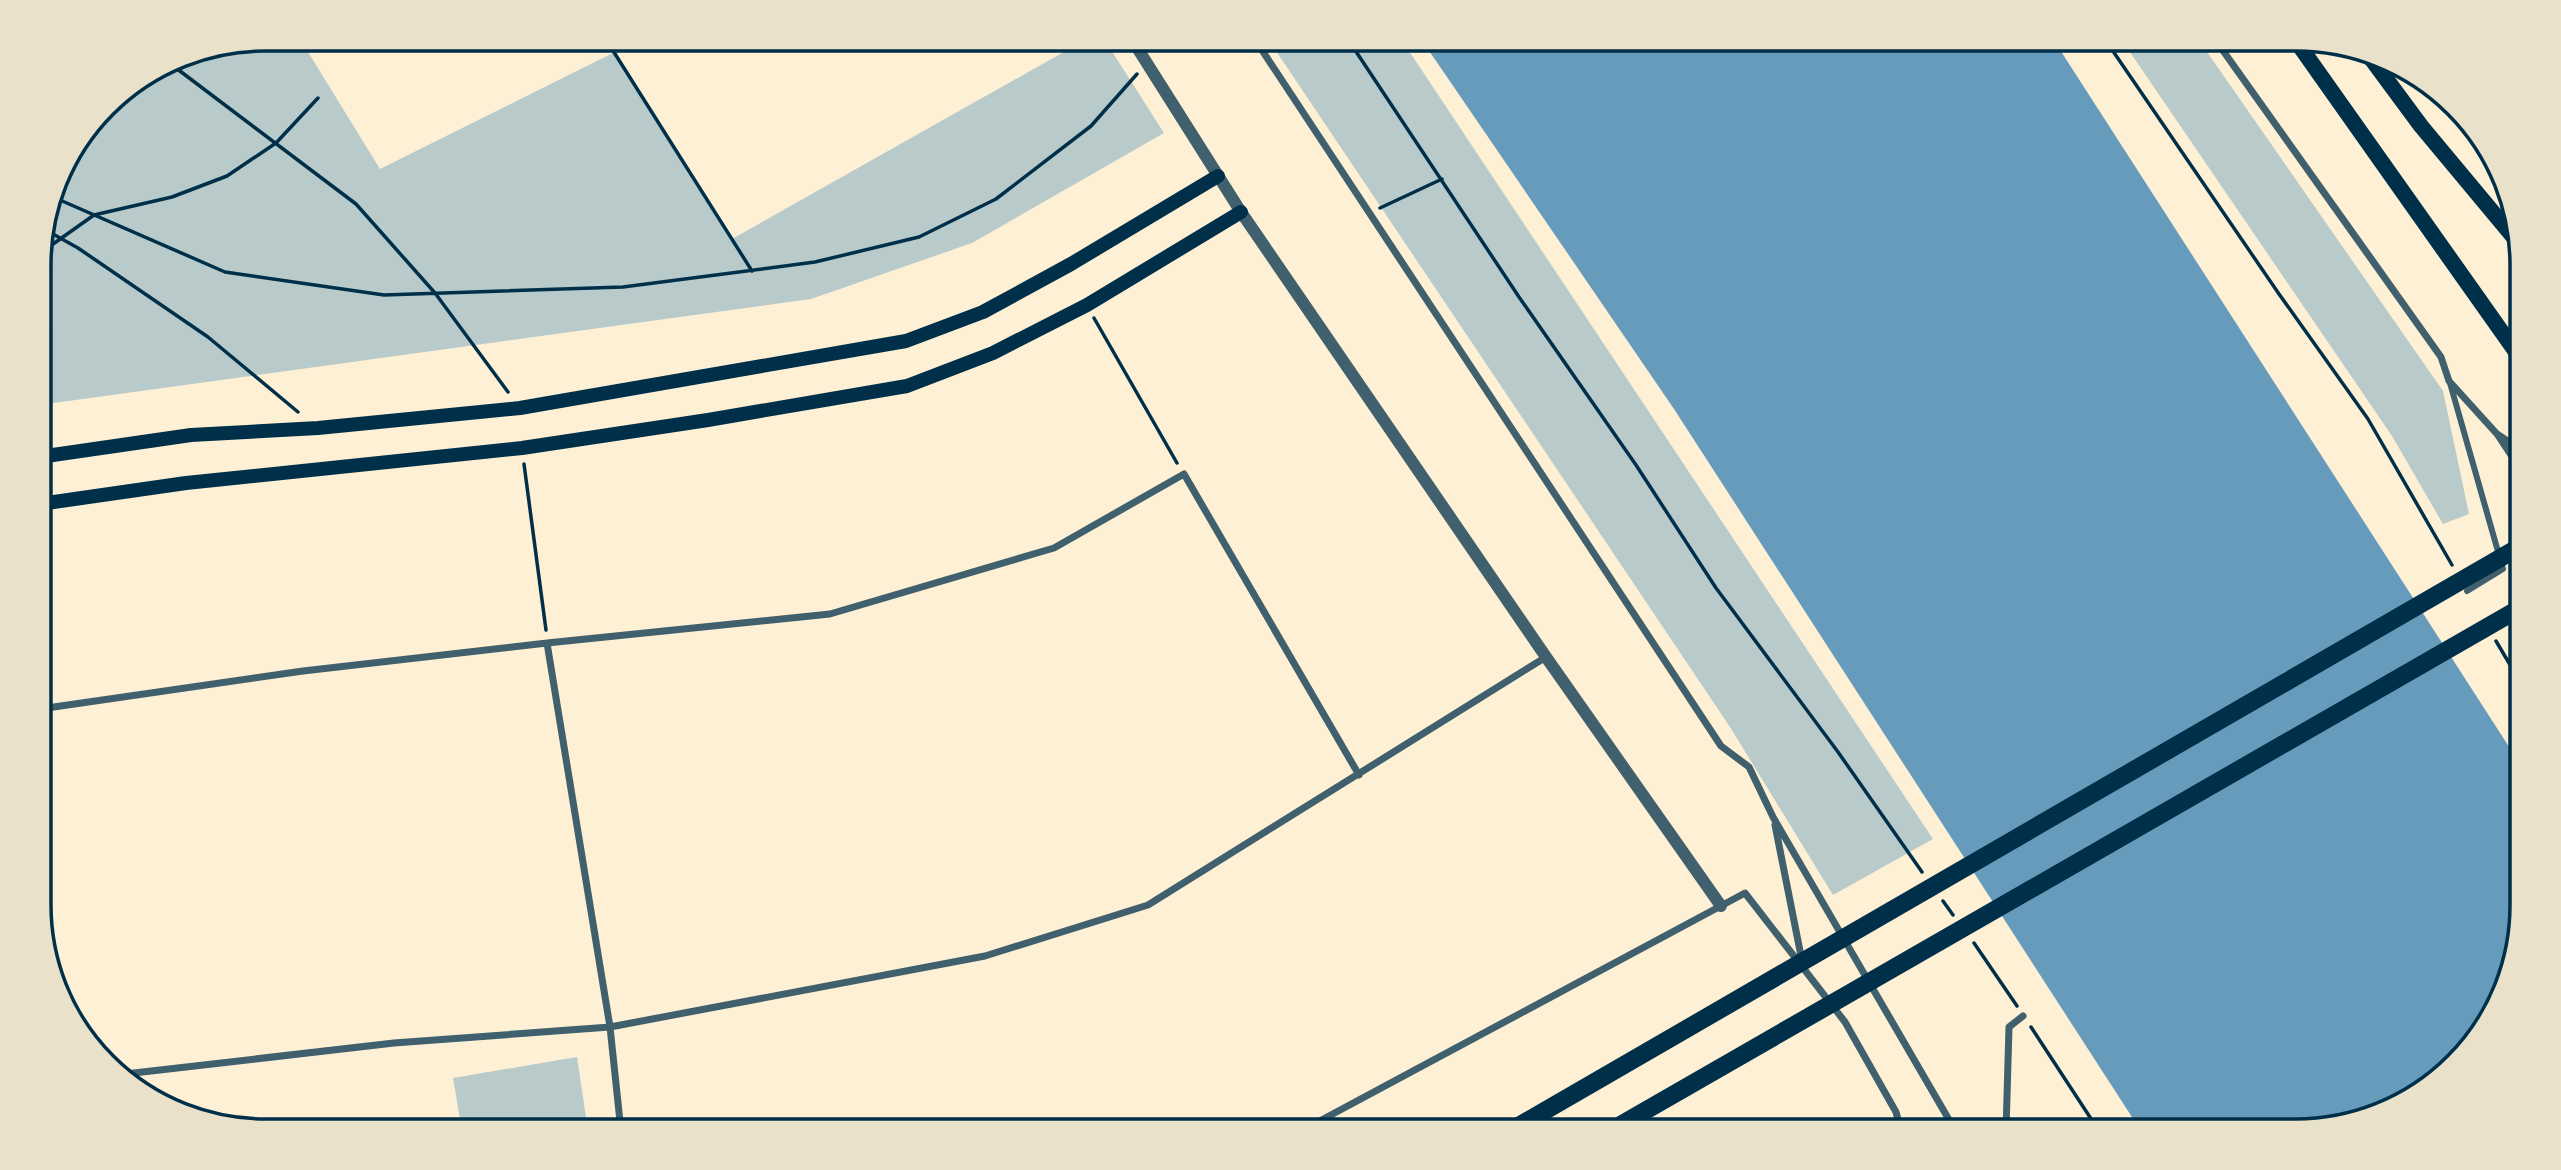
<svg xmlns="http://www.w3.org/2000/svg" width="2561" height="1170" viewBox="0 0 2561 1170" font-family="Quicksand,sans-serif">
  <style>
    .green { fill: #b9caca }
    .water { fill: #669bbc }
    .lines { fill: none; stroke-linecap: round; stroke-linejoin: round }
    .path { stroke: #003049; stroke-width: 3.5 }
    .pedestrian { stroke: #3f606c; stroke-width: 6 }
    .minor { stroke: #3f606c; stroke-width: 7 }
    .tertiary { stroke: #3f606c; stroke-width: 12 }
    .secondary { stroke: #003049; stroke-width: 14 }
    .trunk { stroke: #003049; stroke-width: 16 }
    .motorway { stroke: #003049; stroke-width: 18 }
    .rim { fill: none; stroke: #003049; stroke-width: 3.5 }
  </style>
  <rect width="100%" height="100%" fill="#fdf0d5"/>
  <path class="green" d="M264,39h36l80,130 235,-117 117,187 355,-200h17l60,94 -192,110 -161,56 -772,106v-156l23,-85 53,-69 63,-39z
    M1268,39h133l532,800 -100,56 -103,-168z
    M2121,39h77l245,352 26,123 -26,10 -51,-88z
    M577,1057l11,74h-126l-9,-53z"/>
  <path class="water" d="M1421,39h632l469,728v139l-17,86 -29,51 -54,50 -111,38h-170l-467,-722z"/>
  <g class="lines">
    <path class="path" d="M605,38l147,233
      M1347,38l172,259 117,168 80,123 122,164 84,120
      M2104,38l175,256 89,125 84,146
      M168,62l188,142 79,89 73,99
      M53,197l172,75 159,23 239,-8 192,-25 104,-25 77,-38 95,-73 46,-52
      M1380,208l62,-29
      M44,229l34,19 130,89 90,75
      M39,254l55,-39 78,-18 55,-21 49,-33 42,-45
      M1094,318l83,145
      M524,464l22,166
      M2496,641l26,44
      M1943,901l10,14
      M1974,943l43,63
      M2031,1027l68,104"/>
    <path class="pedestrian" d="M2450,383l53,186 -36,22
      M2498,436l23,35"/>
    <path class="minor" d="M1254,38l467,708 28,21 24,50 175,301 5,13
      M2214,38l227,319 8,24 48,53 24,16
      M547,643l63,384 11,104
      M40,709l263,-38 244,-28 283,-29 224,-66 130,-74 175,301
      M1775,825l27,136
      M125,1074l269,-31 216,-16 375,-71 163,-51 398,-248
      M1301,1131l444,-238 100,129 51,90 5,19
      M2006,1131l3,-104 14,-11"/>
    <path class="tertiary" d="M1131,38l110,174 305,445 175,249"/>
    <path class="secondary" d="M39,457l152,-22 127,-7 202,-20 386,-67 77,-29 88,-48 147,-88
      M40,504l146,-21 336,-35 186,-28 199,-34 86,-33 94,-48 154,-93"/>
    <path class="trunk" d="M2294,38l227,321
      M2367,53l54,73 100,120"/>
    <path class="motorway" d="M1510,1131l1011,-585
      M1610,1131l912,-524"/>
  </g>
  <path d="M0 0H2561V1170H0ZM265 51H2296A214 214 0 0 1 2510 265V905A214 214 0 0 1 2296 1119H265A214 214 0 0 1 51 905V265A214 214 0 0 1 265 51Z" fill="#e9e1ca" fill-rule="evenodd"/>
  <path class="rim" d="M265 51H2296A214 214 0 0 1 2510 265V905A214 214 0 0 1 2296 1119H265A214 214 0 0 1 51 905V265A214 214 0 0 1 265 51Z"/>
</svg>
